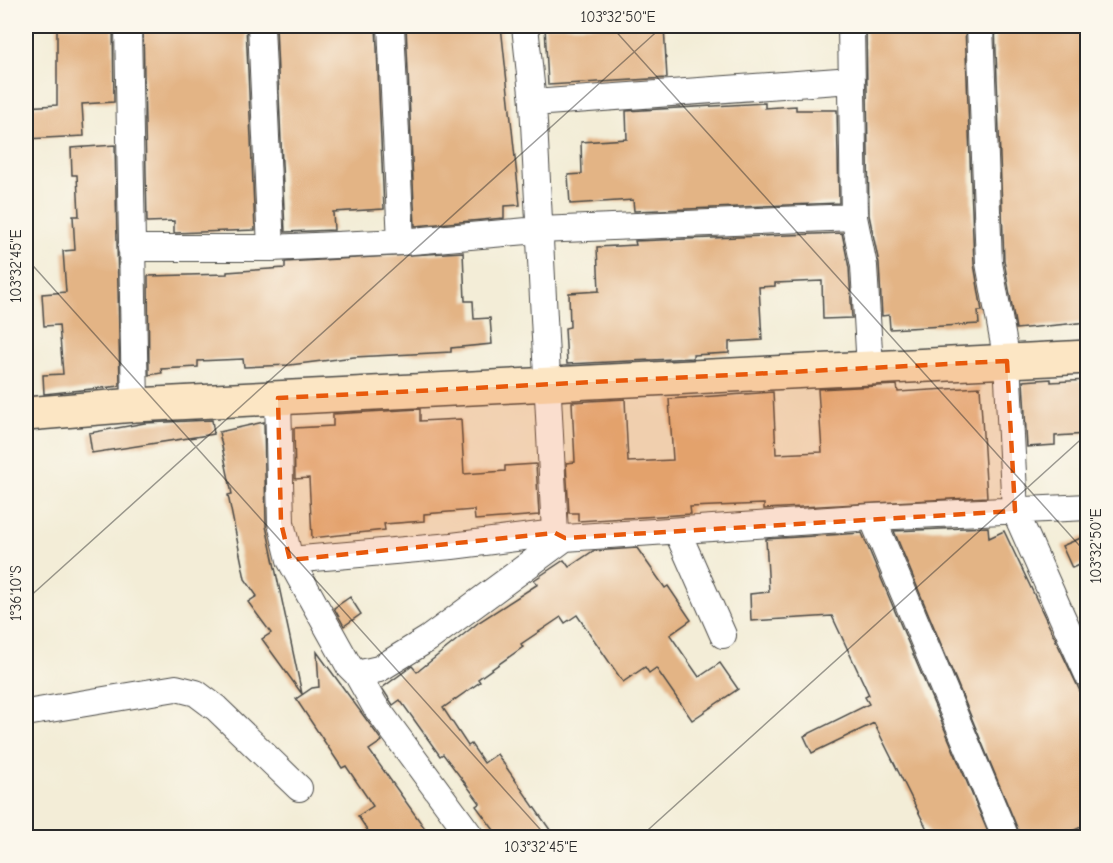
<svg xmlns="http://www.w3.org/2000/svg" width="1113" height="863" viewBox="0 0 1113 863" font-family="'Comic Neue',sans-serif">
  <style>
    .building { fill: #e3b485 }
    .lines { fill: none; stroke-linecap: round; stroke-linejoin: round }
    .street-casing { stroke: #494845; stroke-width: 28 }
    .secondary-casing { stroke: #494845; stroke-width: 36 }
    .street { stroke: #fff; stroke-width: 26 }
    .secondary { stroke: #fce6c4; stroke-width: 33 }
    .marked { fill: #e8590c; fill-opacity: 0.2; stroke: #e8590c; stroke-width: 4.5; stroke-dasharray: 12 8; stroke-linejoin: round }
    .ticks { fill: none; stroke: #2b2b2b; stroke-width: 1.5; stroke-opacity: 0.45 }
    .neatline { fill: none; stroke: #2b2b2b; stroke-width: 2 }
    .ticks-label { font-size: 15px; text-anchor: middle; fill: #2b2b2b }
  </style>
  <rect width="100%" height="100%" fill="#fbf7ec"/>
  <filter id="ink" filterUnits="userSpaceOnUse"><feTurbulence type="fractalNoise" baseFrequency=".0167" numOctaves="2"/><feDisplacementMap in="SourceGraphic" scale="12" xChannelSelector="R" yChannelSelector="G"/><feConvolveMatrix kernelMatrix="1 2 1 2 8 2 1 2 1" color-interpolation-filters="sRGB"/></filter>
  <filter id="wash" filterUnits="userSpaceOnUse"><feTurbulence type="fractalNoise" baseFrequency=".008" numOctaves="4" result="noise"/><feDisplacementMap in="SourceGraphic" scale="24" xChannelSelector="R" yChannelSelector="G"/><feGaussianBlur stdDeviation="1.35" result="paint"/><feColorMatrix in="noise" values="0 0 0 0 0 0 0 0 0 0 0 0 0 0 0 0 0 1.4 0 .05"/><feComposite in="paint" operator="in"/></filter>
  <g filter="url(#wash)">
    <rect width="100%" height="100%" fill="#f3edd7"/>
    <g id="blocks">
      <path class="building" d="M57,26h56l1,76 -32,2 2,32 -58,3v-32l31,-2z
        M143,26h103l9,204 -81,3v-12l-27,1z
        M276,26h100l8,183 -51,3 1,18 -49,2z
        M406,26h95l19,179 -16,1v12l-89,8z
        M545,26h119l3,52 -119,7z
        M866,26h99l9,238 8,47h-4l1,13 -89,5 -1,-14 -7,1 -3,-53 -10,-48z
        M995,26h93v296l-72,7 -12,-68z
        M765,103v5l31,-2v4h41l2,93 -205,8 -1,-11 -63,4 -2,-29 14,-1 -1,-32 46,-3 -1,-28z
        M115,145l5,241 -76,8 -1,-19 20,-1 -4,-49 -15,1 -2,-32 24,-2 -3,-41 12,-1 -2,-34h6l-2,-41h-5l-1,-27z
        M842,233l7,35 3,50 -29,1 -1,-38 -47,2v3l-16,1 3,53 -33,2v11l-36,2v3l-126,6 -2,-36 5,-1 -1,-34 30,-2 -2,-44 39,-2 -1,-4z
        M463,252l2,49h8l1,18 16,-1 2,26 -41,4v4l-97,5 -64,8 -46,2 -1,-8 -45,2v6l-37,2 1,4 -13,2 -1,-99 79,-2v-2l58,-4v-6z
        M1051,379v3l37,-2v54l-33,2v9l-28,2 -4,-66z
        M897,385l1,7 82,-5 7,110 -223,12v-5l-74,3 1,7 -113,7v-8h-9l-3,-50 9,-1 -3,-60 53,-3 3,63 45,-2 -4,-61 104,-7 3,62 46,-2 -4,-63z
        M420,409v12l41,-2 3,55 41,-3v-5l31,-2 3,51 -64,5 -1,-10 -50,4v7l-40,3 1,6 -73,8 -3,-60 -14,1 -1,-51 39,-2v-12z
        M212,420l2,14 -122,19 -3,-20 56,-10z
        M264,422l2,104 36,168 -40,-55 9,-6 -23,-31 9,-6 -12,-17 -17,-84 4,-1 -13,-62z
        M988,527l1,11 15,-7 84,177v116l-29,13h-38l-127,-306z
        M862,533l128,304h-59l-57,-114 -62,30 -8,-17 65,-32 -4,-7 4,-2 -37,-79 -81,5 -1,-27 19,-2 -3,-53z
        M1088,535v26l-16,7 -10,-22z
        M637,548l28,40 3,-2 23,34 -21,15 29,42 21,-14 18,26 -46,31 -36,-52 -7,5 -4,-6 -22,15 -46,-67 -12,8 -4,-6 -40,27 2,3 -45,32 2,3 -37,26 25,38 3,-2 13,19 13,-9 58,83h-56l-23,-31 4,-3 -37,-49 -3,2 -40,-56 -7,5 -11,-17 30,-22 5,6 62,-50 59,-38 -4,-4 30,-20 5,7 24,-16z
        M350,597l11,17 -17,12 -10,-18z
        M317,652l65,89 -13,9 62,87h-59l-14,-21 15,-10 -27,-40 -4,2 -46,-69 16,-11 7,-1z"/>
    </g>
  </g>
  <g filter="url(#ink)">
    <use href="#blocks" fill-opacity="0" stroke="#494845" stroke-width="1.5"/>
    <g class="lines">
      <defs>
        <path id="street" d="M128,26l7,379
          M261,26l10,222
          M391,26l10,216
          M525,26l8,77 22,430 10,5 307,-21 216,-10
          M851,26l3,191 10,49 6,102
          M980,26l9,237 18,98 8,150 73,164
          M533,103l319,-23
          M131,248h140l130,-6 138,-12 315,-13
          M278,398l3,125 9,37 162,-14 103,-13
          M872,517l134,321
          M677,531l46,104
          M290,560l59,106 8,8 22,-5 49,-30 137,-101
          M357,674l18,32 97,132
          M26,713l150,-25 20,5 20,15 83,80"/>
        <path id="secondary" d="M26,414l109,-9 953,-48"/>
      </defs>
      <use href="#street" class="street-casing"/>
      <use href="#secondary" class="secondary-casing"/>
      <use href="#street" class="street"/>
      <use href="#secondary" class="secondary"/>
    </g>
  </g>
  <path class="marked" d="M1007,361l8,150 -450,27 -10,-5 -265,27 -9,-37 -3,-125z"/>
  <path class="ticks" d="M611,26l477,529M26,258l522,580M26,600l637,-574M639,838l449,-405"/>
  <rect width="1113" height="863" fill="none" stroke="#fbf7ec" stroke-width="66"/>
  <rect x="33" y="33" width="1047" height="797" class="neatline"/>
  <g class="ticks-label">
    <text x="618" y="22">103°32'50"E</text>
    <text transform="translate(16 266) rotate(-90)" y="5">103°32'45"E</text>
    <text transform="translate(1096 546) rotate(-90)" y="5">103°32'50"E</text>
    <text transform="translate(16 593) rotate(-90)" y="5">1°36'10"S</text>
    <text x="541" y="852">103°32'45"E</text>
  </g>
</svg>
